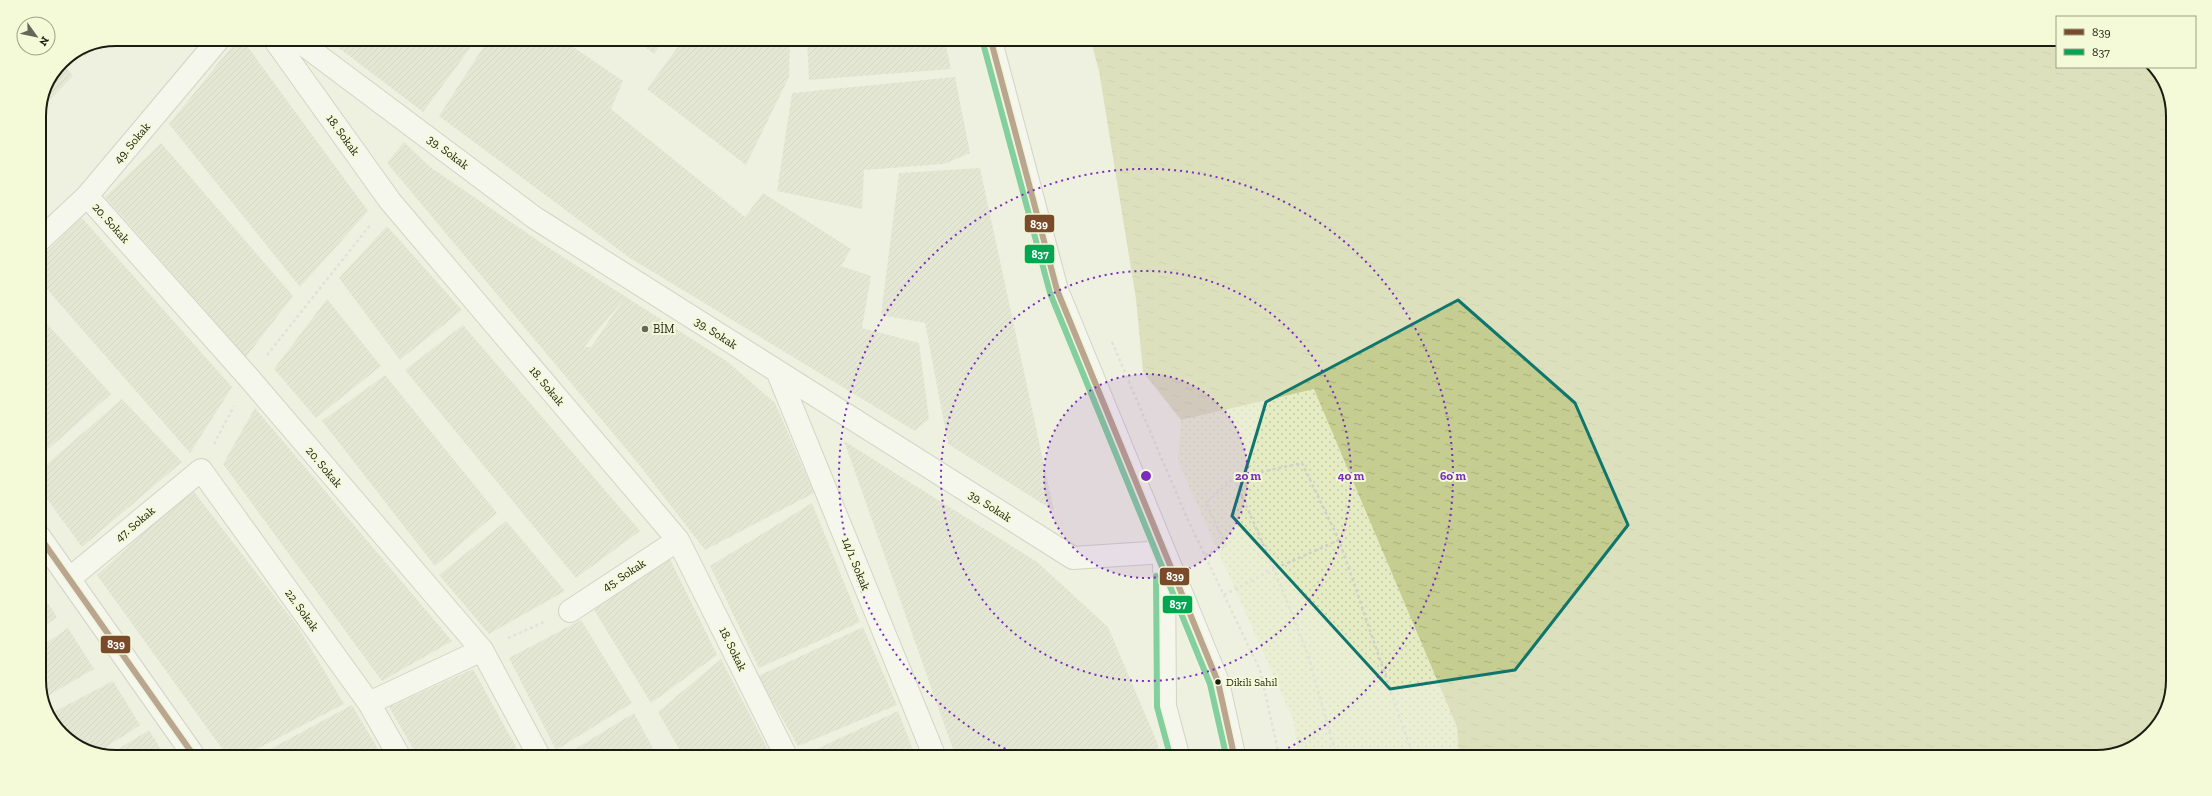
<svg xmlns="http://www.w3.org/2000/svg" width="2212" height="796" viewBox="0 0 2212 796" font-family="'Zilla Slab',serif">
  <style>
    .park { fill: url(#park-dots) }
    .water { fill: url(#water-ripples) }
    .building { fill: url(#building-hatch); fill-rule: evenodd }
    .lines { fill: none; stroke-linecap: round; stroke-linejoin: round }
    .minor-casing { stroke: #afb1a4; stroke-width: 24 }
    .major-casing { stroke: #afb1a4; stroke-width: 24 }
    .path { stroke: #d0d1cc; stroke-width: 2.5; stroke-dasharray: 3 3; stroke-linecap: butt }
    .minor { stroke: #fdfdfa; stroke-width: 22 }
    .major { stroke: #fdfdfa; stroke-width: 22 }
    .bus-1-casing { stroke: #f4f9d8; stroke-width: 9 }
    .bus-2-casing { stroke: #f4f9d8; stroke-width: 9 }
    .bus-1 { stroke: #7a4b2a; stroke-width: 6 }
    .bus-2 { stroke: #00a651; stroke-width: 6 }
    .marked { fill: none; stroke: #0f766e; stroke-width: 3; stroke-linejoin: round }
    .ring { fill: none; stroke: #7b2cbf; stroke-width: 2; stroke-dasharray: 2 4 }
    .poi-dot { fill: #656759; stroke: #f4f9d8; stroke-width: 1.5 }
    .bus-dot { fill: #1b1d11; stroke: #f4f9d8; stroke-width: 1.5 }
    .labels { text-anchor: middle; stroke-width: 4; stroke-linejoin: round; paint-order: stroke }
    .bus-label { font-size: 11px; fill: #1b1d11; stroke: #f4f9d8; text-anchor: start }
    .street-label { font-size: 12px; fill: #1b1d11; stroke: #f4f9d8 }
    .poi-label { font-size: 12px; fill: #1b1d11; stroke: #f4f9d8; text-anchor: start }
    .rim { fill: none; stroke: #1b1d11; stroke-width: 2 }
    .centre { fill: #7b2cbf; stroke: #f4f9d8; stroke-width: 2 }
    .ring-label { font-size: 12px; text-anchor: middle; font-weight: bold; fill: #7b2cbf; stroke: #f4f9d8; stroke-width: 4; stroke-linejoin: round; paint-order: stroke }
    .line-badge { stroke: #f4f9d8; stroke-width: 1.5 }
    .badge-label { font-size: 11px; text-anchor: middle; font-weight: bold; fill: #fff }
  </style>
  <defs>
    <pattern id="park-dots" width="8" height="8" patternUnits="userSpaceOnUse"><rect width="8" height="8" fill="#e5ebc2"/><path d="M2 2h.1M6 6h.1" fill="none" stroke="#c4c9a6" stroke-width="1.8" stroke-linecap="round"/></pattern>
    <pattern id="water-ripples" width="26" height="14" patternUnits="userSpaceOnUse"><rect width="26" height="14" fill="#c5cd90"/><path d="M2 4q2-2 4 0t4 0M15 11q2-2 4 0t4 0" fill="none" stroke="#a9b07b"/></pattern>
    <pattern id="building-hatch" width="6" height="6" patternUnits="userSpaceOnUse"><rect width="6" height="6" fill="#d8dcc4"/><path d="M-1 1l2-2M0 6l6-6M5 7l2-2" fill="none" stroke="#b9bca7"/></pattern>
  </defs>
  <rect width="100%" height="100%" fill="#eff1e0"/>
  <path class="park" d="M1314,388l143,339 2,29 -160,-1 -6,-36 -115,-258 3,-41z"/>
  <path class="water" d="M1091,41l966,2v24h97l3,2 16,42 -4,593 -26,37 -47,16 -637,-1 -2,-29 -143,-338 -133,31 -38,-48 -7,-73 -37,-228z"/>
  <path class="building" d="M238,39h4l126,172 -68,76 -131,-163z
    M327,39l149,1 -53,72z
    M488,40h75l60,41 -12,28 134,108 18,-24 88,56 -10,17 30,10 -9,52 57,15 10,76 -14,12 -285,-173 -191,-142z
    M636,40h28l-10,14z
    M683,40h107l-1,37 -43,88 -99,-76z
    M807,40l138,1 6,28 -142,11z
    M99,42l-14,15 -5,-7 7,-5z
    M62,62l11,14 -34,35 6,-24z
    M955,77l15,76 -26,11 -80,6 -2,39 -85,-18 15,-98z
    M404,142l26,25 116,79 182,116 47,41 39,90 -109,57 -68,-88 -250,-299zM624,299l-33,48h-7z
    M161,143l132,153 -47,61 -141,-160z
    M980,168l74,343 -106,-67 -23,-121 -44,-8 18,-142z
    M82,218l150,169 -42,66 -151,-173v-21z
    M387,226l75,84 -62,50 -61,-82z
    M327,299l54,67 -65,52 -42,-49z
    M39,315l72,79 -72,63z
    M463,325l177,206 -64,47 -171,-208z
    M385,375l112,138 -62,53 -113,-145z
    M122,399l60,63 -100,85 -43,-59v-17z
    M255,408l197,233 -70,40 -159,-217z
    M844,441l193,121 71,65 49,115 3,13h-205z
    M192,489l106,138 46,77 -95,49h-24l-128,-178z
    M812,503l48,119 -101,46 -49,-102z
    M506,521l59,70 -76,43 -50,-59z
    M669,557l48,98 -66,48 -57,-93z
    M39,590l18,27 -18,13z
    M581,620l51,83 -76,47 -47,-92z
    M863,627l34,78 -99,41 -40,-70z
    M68,628l26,41 -50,29 -5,-13v-37z
    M721,659l49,95h-88l-24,-42z
    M473,669l47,85h-104l-27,-47z
    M113,681l27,44 -43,28h-5l-37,-26 -5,-13z
    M352,705l29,49 -118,-1z
    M898,711l17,44 -109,-1z
    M634,713l22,41h-89z
    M149,730l14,23h-51z"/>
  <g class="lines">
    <defs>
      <path id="minor" d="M274,39l116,162 288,339 107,214
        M296,39l239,179 538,340 91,-6
        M87,196l162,182 233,272 56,104
        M39,241l48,-45 132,-157
        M778,373l156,382
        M39,536l153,217
        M69,579l132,-109 168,233 29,51
        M570,611l108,-71
        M369,703l113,-53"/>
      <path id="major" d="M991,41l66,249 161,392 16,73
        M1164,564l1,142 13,49"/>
    </defs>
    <use href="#minor" class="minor-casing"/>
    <use href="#major" class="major-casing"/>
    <path class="path" d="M1112,342l75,176 73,152 19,85
      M267,355l104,-131
      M214,444l20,-38
      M1339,540l-65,29 -40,-91 68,-15 37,77 74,216
      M1205,555l21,-9 -20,-43 28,-25
      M1224,595l50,-26 34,86 28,100
      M508,638l36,-16"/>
    <use href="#minor" class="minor"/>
    <use href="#major" class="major"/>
    <defs>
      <path id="bus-1" d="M991,41l66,249 161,392 16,73
        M39,536l153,217"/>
      <path id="bus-2" d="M983,43l67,250 160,391 16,71
        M1156,576l1,131 13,48"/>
    </defs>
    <use href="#bus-1" class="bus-1-casing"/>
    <use href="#bus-2" class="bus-2-casing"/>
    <use href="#bus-1" class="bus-1"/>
    <use href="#bus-2" class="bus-2"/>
  </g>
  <path d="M0 0H2212V796H0ZM1458,300l117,103 53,122 -113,145 -125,19 -158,-173 34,-114z" fill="#eff1e0" fill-opacity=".55" fill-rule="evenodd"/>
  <path class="marked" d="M1458,300l117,103 53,122 -113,145 -125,19 -158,-173 34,-114z"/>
  <circle cx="1146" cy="476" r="102" fill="#7b2cbf" fill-opacity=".12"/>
  <g class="ring">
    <circle cx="1146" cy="476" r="102"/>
    <circle cx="1146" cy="476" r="205"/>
    <path d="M1016 754A307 307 0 1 1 1276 754"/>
  </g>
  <circle class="poi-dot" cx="645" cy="329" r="4"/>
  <circle class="bus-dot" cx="1218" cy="682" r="3.5"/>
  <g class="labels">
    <g class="bus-label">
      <text x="1226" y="686">Dikili Sahil</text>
    </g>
    <g class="street-label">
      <text transform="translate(343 135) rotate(54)" y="4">18. Sokak</text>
      <text transform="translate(132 143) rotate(-50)" y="4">49. Sokak</text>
      <text transform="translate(448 152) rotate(37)" y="4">39. Sokak</text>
      <text transform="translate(111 223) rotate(48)" y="4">20. Sokak</text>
      <text transform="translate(716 333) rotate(33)" y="4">39. Sokak</text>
      <text transform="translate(547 386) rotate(50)" y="4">18. Sokak</text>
      <text transform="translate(324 467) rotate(50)" y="4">20. Sokak</text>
      <text transform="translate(990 506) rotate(32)" y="4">39. Sokak</text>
      <text transform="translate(135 524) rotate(-40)" y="4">47. Sokak</text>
      <text transform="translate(856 564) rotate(68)" y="4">14/1. Sokak</text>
      <text transform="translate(624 575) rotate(-33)" y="4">45. Sokak</text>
      <text transform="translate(302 610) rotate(54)" y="4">22. Sokak</text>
      <text transform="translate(733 649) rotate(64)" y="4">18. Sokak</text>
    </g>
    <g class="poi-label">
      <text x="653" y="333">BİM</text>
    </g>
  </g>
  <path d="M0 0H2212V796H0ZM116 46H2096A70 70 0 0 1 2166 116V680A70 70 0 0 1 2096 750H116A70 70 0 0 1 46 680V116A70 70 0 0 1 116 46Z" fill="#f4f9d8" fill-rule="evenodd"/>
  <path class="rim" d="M116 46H2096A70 70 0 0 1 2166 116V680A70 70 0 0 1 2096 750H116A70 70 0 0 1 46 680V116A70 70 0 0 1 116 46Z"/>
  <circle cx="1146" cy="476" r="6" class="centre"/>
  <g class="ring-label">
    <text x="1248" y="480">20 m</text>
    <text x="1351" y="480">40 m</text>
    <text x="1453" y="480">60 m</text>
  </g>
  <g class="line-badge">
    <rect x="1024" y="214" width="31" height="19" rx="4" fill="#7a4b2a"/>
    <rect x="1024" y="244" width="31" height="20" rx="4" fill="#00a651"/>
    <rect x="1159" y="567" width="31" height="19" rx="4" fill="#7a4b2a"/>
    <rect x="1162" y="595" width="31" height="19" rx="4" fill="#00a651"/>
    <rect x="100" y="635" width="31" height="19" rx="4" fill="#7a4b2a"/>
  </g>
  <g class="badge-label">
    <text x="1039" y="228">839</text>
    <text x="1040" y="258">837</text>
    <text x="1175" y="580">839</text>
    <text x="1178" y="608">837</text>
    <text x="116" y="648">839</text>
  </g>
  <rect x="2056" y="16" width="140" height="52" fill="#f4f9d8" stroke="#9da188"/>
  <rect x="2064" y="29" width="20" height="6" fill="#7a4b2a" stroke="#9da188"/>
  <text x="2092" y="36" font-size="12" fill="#1b1d11">839</text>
  <rect x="2064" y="49" width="20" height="6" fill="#00a651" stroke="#9da188"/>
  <text x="2092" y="56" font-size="12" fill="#1b1d11">837</text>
  <g transform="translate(36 36) rotate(123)"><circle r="19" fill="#f4f9d8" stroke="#9da188"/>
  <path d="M0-3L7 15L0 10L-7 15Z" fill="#656759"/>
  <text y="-6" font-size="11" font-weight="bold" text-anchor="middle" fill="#1b1d11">N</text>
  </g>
</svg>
